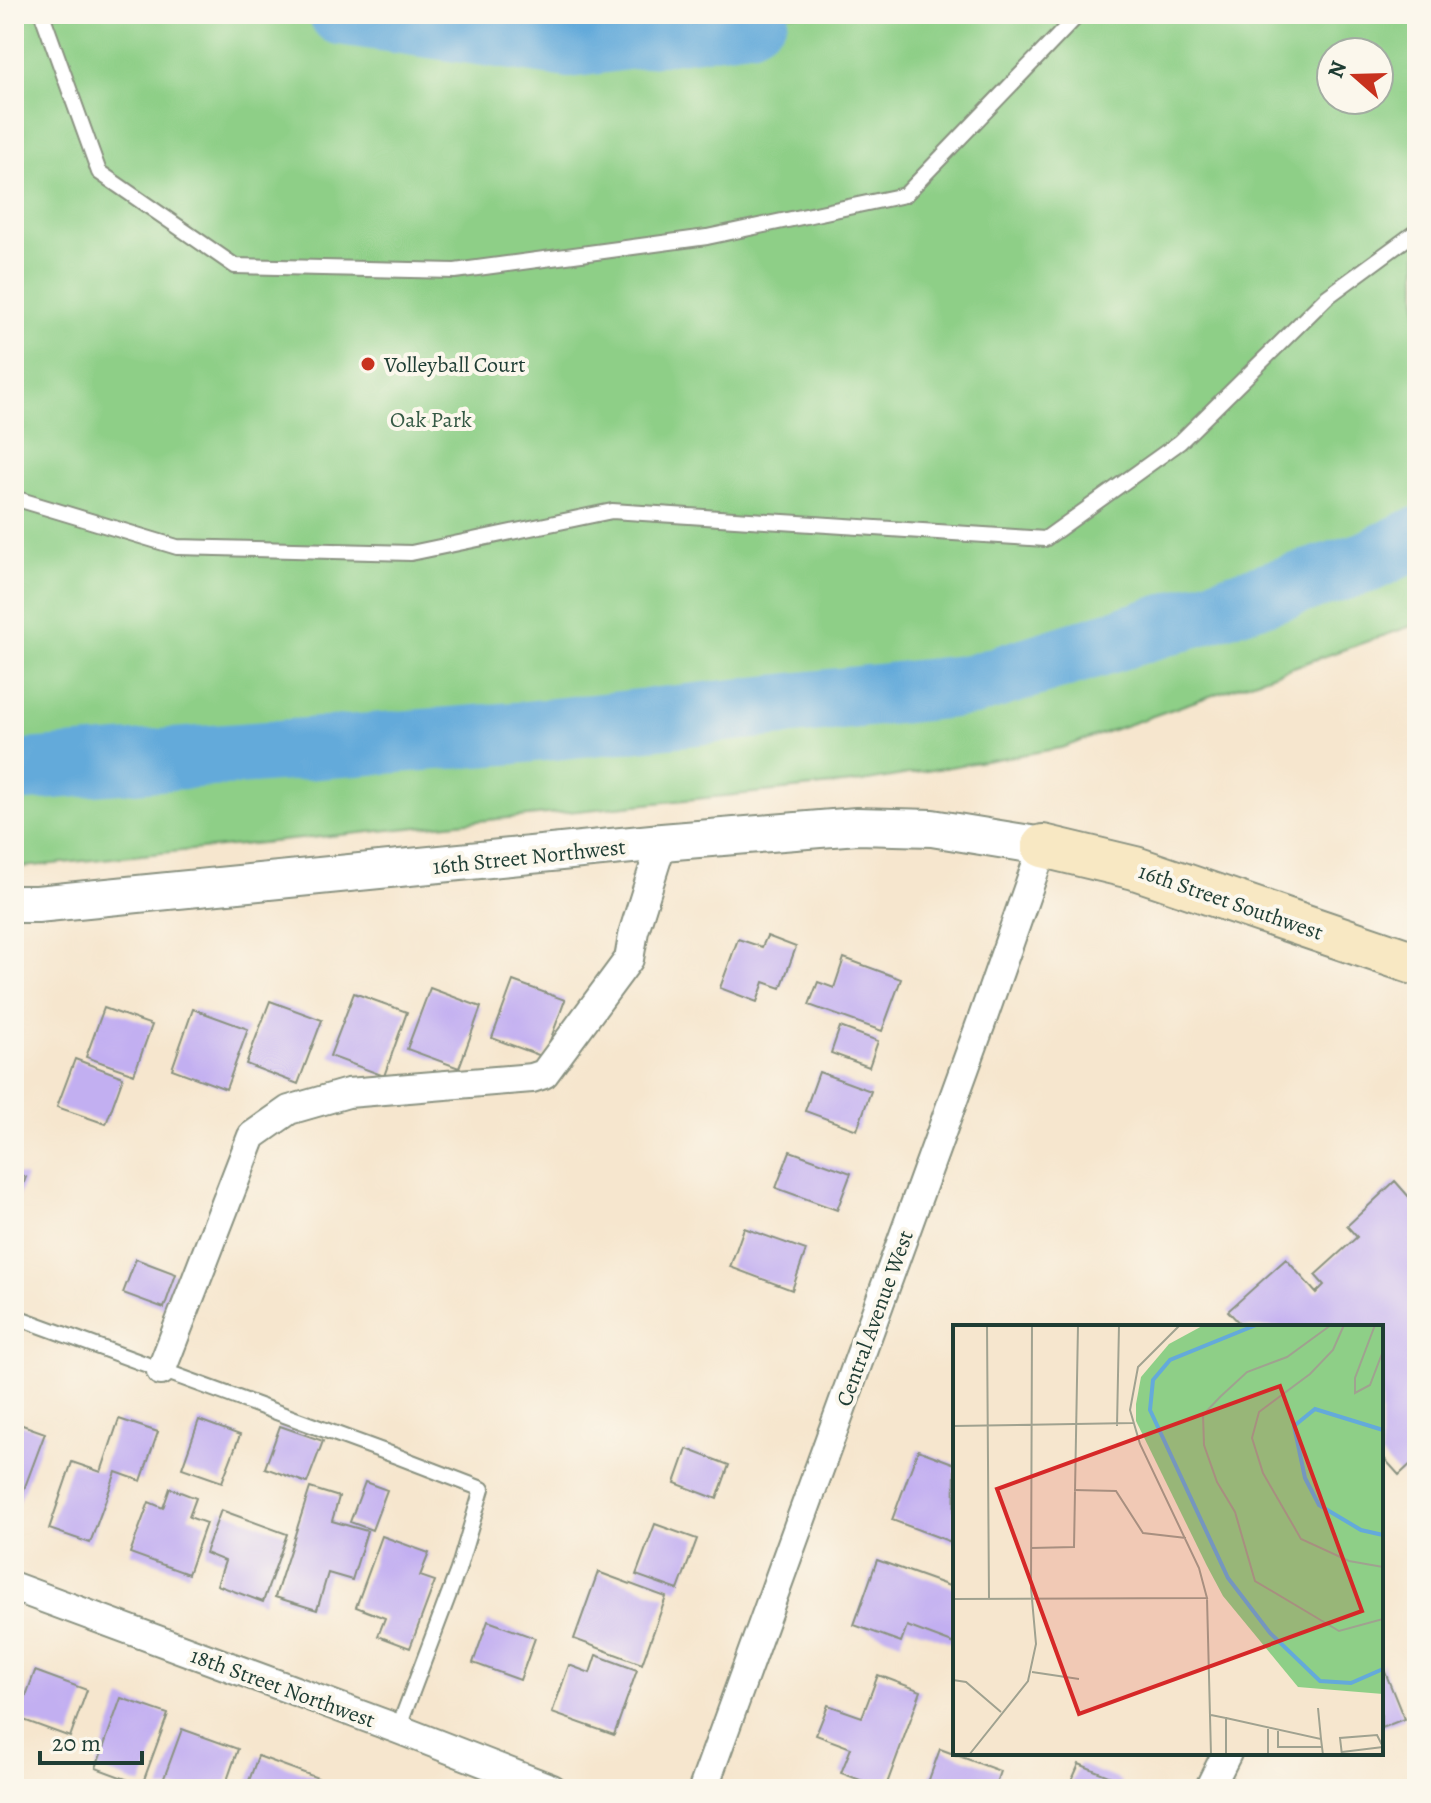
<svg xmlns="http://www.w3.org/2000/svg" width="1431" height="1803" viewBox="0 0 1431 1803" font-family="Alegreya,serif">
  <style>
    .green { fill: #8ecf87; stroke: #56865e; stroke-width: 2; fill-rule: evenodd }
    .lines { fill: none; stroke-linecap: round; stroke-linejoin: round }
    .river { stroke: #64aada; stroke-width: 62 }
    .building { fill: #c2aff1 }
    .service-casing { stroke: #8a9281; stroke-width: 18 }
    .minor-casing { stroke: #8a9281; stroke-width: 32 }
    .tertiary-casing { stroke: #8a9281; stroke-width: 40 }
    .secondary-casing { stroke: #8a9281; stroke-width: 46 }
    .service { stroke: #fff; stroke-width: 14 }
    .minor { stroke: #fff; stroke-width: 28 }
    .tertiary { stroke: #fff; stroke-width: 36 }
    .secondary { stroke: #f8e8c3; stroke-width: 42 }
    .poi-dot { fill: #c8321e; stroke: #fbf7ec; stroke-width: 3 }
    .labels { text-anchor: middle; stroke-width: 8; stroke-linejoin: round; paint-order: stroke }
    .poi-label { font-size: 22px; fill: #1f3d34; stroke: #fbf7ec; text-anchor: start }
    .park-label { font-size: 22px; fill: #355a45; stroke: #fbf7ec }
    .street-label { font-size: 22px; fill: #1f3d34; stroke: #fbf7ec }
    .inset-river { fill: none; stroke: #64aada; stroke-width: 4 }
    .inset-road { fill: none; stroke: #a0a290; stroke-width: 2 }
    .view { fill: #d62828; fill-opacity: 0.15; stroke: #d62828; stroke-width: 4 }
    .inset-edge { fill: none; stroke: #1f3d34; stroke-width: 4 }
  </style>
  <rect width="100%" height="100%" fill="#fbf7ec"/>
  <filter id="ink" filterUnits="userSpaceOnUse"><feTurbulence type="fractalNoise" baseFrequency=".0125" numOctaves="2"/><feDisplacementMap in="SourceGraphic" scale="16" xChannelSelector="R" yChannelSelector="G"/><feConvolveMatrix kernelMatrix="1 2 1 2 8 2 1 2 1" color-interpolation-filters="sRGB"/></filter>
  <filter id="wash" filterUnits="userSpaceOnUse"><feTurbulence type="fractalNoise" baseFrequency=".006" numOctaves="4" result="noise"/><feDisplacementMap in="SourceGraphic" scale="32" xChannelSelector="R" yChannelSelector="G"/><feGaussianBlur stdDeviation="1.8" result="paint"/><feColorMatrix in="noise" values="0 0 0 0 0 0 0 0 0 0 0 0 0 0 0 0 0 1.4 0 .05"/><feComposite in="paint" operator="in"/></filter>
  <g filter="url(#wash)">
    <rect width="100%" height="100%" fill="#f6e6ce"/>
    <path class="green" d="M14,14h1403v610l-356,124 -199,34 -848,86zM1331,52h48v48h-48z"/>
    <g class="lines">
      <path class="river" d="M340,14l229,33 179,-25 10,-8
        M14,771l502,-38 457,-48 394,-123 50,-24"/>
    </g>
    <g id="blocks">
      <path class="building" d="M767,936l29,11 -15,41 -17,-6 -7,20 -37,-14 18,-49 24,8z
        M844,958l57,21 -19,52 -73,-26 9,-23 16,6z
        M513,981l52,19 -21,57 -52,-19z
        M430,988l51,19 -22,61 -52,-19z
        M354,993l53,19 -23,64 -54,-20z
        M270,1001l52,19 -24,64 -52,-20z
        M104,1008l48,17 -18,49 -48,-17z
        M193,1009l55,20 -22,60 -54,-20z
        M840,1027l38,14 -9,26 -38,-14z
        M75,1059l48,18 -17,47 -49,-17z
        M819,1072l52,19 -14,39 -52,-19z
        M790,1151l61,22 -14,37 -61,-22z
        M14,1173l12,4 -12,31z
        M1395,1181l22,25v252l-18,17 -18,-20v-128h-138l-15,-16 58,-52 30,34 8,-8 -9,-10 42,-38 -10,-11z
        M744,1228l62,22 -14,40 -62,-23z
        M136,1259l40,15 -12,34 -41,-15z
        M119,1419l39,13 -17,49 -25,-9 -26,71 -41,-14 23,-67 29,10z
        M199,1420l41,15 -18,47 -40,-14z
        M14,1422l31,11 -31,83z
        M280,1426l43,15 -16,42 -42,-15z
        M687,1449l42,16 -12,34 -42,-16z
        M918,1450l37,14 -1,79 -62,-23z
        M365,1482l22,8 -15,40 -22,-8z
        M170,1488l26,10 -7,19 17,6 -18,51 -58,-21 19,-51 14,6z
        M310,1488l29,9 -7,24 35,10 -15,49 -24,-7 -11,37 -42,-13z
        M221,1510l66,24 -24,68 -46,-17 8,-24 -20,-8z
        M655,1524l42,15 -19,51 -42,-15z
        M382,1536l47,17 -9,23 15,5 -25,67 -32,-12 7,-18 -29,-11z
        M877,1560l78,28v56l-48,-18 -6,16 -47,-17z
        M598,1572l68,25 -24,67 -68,-25z
        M488,1621l47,17 -15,42 -47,-17z
        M596,1655l41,15 -23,65 -62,-22 17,-48 21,8z
        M1381,1662l23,57 -23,9z
        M35,1671l52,19 -17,47 -52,-19z
        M878,1675l43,16 -36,98 -44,-16 10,-25 -35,-13 12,-30 34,12z
        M121,1698l47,16 -26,71 -46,-17z
        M182,1729l56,20 -14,40h-64z
        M940,1749l60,22 -6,18 -68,-1z
        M258,1756l60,22 -4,11h-68z
        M1079,1764l42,17 -3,8h-50z"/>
    </g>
  </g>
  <g filter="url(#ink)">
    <use href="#blocks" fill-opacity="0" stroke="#8a9281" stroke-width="2"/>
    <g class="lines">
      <defs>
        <path id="service" d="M42,14l57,158 136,94 220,5 252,-34 198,-42 174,-181
          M14,498l163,49 234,6 201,-42 433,28 135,-97 147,-145 90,-66
          M14,1316l385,141 83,32 -24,81 -60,159"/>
        <path id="minor" d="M161,1371l91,-235 37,-26 59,-17 184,-15 12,-4 85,-115 5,-28 28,-89
          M14,1587l384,142 154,60
          M703,1789l278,-766 62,-177
          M1209,1789l18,-36"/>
        <path id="tertiary" d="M14,904h23l625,-62 195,-16 75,2 111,18"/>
        <path id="secondary" d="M1043,846l92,22 282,96"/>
      </defs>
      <use href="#service" class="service-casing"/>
      <use href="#minor" class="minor-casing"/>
      <use href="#tertiary" class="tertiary-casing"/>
      <use href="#secondary" class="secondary-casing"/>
      <use href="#service" class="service"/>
      <use href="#minor" class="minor"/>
      <use href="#tertiary" class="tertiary"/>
      <use href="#secondary" class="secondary"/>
    </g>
  </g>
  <circle class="poi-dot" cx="368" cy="364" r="8"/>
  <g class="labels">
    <g class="poi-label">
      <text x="384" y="372">Volleyball Court</text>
    </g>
    <g class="park-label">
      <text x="431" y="427">Oak Park</text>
    </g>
    <g class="street-label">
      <text transform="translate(529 856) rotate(-6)" y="8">16th Street Northwest</text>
      <text transform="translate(1231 901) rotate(19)" y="8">16th Street Southwest</text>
      <text transform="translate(874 1318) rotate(-70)" y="8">Central Avenue West</text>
      <text transform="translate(283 1687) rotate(20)" y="8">18th Street Northwest</text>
    </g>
  </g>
  <g transform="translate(953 1325)">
    <rect width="430" height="430" fill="#f6e6ce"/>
    <path d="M251,0h179v369l-85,-7 -75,-91 -16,-30 -71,-145v-17l5,-27 28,-33z" fill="#8ecf87"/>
    <path class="inset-river" d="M303,0l-86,35 -17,20 -3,30 78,168 42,55 50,48 31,2 32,-14M430,105l-68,-21 -21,17 11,52 14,27 42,25 22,5"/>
    <path class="inset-road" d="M34,0l2,274M378,0l-44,32 -40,15 -27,25 -17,18 1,30 13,37 18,30 20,69 84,50 44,-12M391,0l-11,25 -23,24 -51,38 -7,26 11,35 38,66 48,22 34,6M422,0l-20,53v15l15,-8 13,-34M0,101l180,-3M164,101l2,-101M121,165l42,1 27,42 43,5M78,223l43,-1 4,-222M254,273l4,157M0,274l254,-1 -8,-30 -59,-124 -10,-34 8,-43 42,-42M79,347l47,7M0,355l13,2 35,30M365,383l3,31M258,390l15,3v37M273,393l95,21 2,16M315,404v26M325,406v16h44M389,427l41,-5M16,430l59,-74 8,-37 -5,-56 1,-263M389,430l-2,-17 37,-3 6,12"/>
    <path class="view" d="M327,61l82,225 -283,103 -82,-225z"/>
    <rect width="430" height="430" class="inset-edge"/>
  </g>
  <rect width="1431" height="1803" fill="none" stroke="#fbf7ec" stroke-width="48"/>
  <g transform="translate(1355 76) rotate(290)"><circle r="38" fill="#fbf7ec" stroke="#a3ada2" stroke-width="2"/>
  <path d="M0-6L14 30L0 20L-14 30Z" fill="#c8321e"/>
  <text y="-12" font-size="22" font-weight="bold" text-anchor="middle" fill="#1f3d34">N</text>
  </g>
  <path d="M40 1751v12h102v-12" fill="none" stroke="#1f3d34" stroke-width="4"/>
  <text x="52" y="1751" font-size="24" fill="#1f3d34" stroke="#fbf7ec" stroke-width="6" paint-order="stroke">20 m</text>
</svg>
